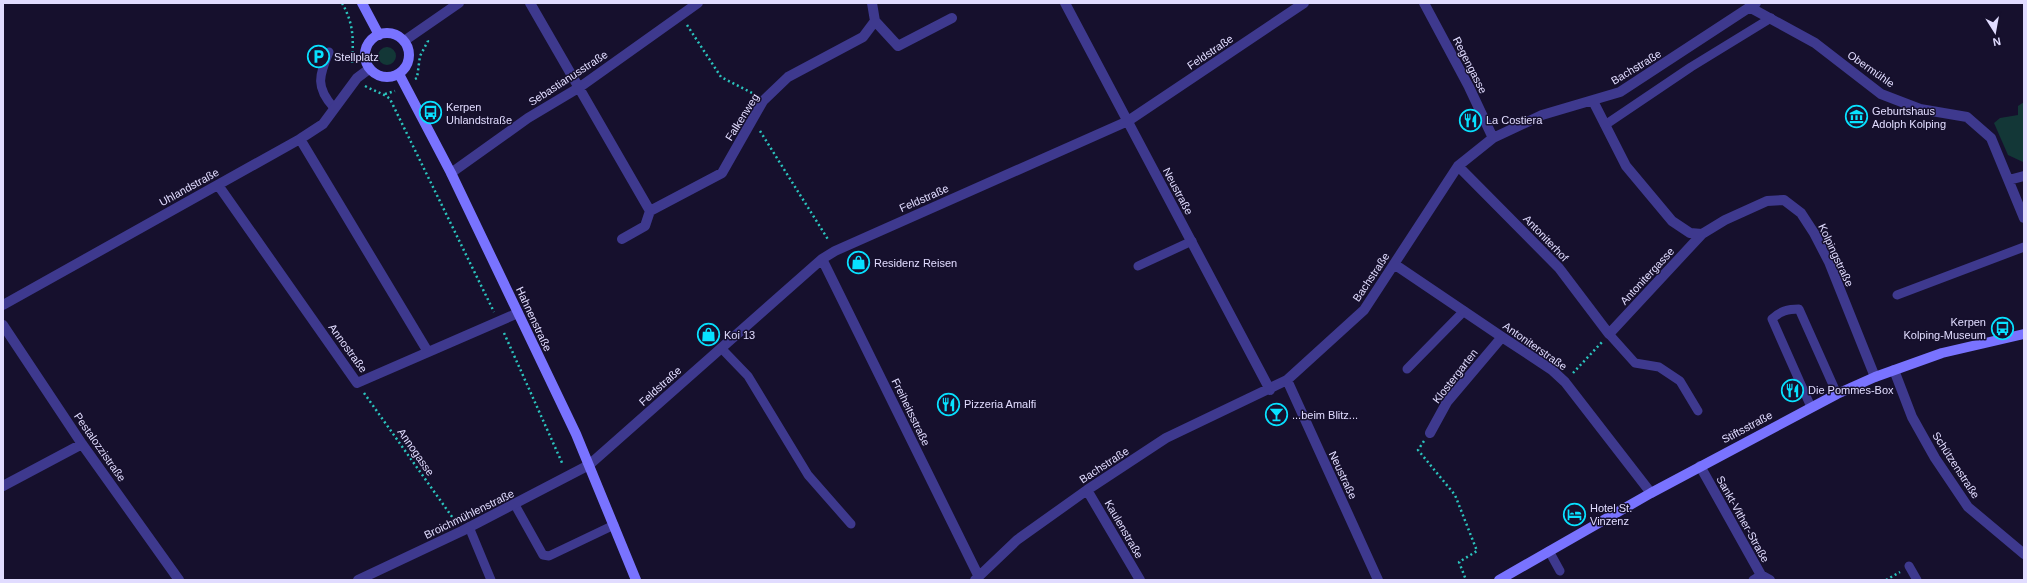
<svg xmlns="http://www.w3.org/2000/svg" width="2027" height="583" viewBox="0 0 2027 583" font-family="Helvetica,sans-serif">
  <style>
    .green { fill: #133737 }
    .lines { fill: none; stroke-linecap: round; stroke-linejoin: round }
    .path { stroke: #2bc4be; stroke-width: 2.5; stroke-dasharray: 2 3; stroke-linecap: butt }
    .lane { stroke: #3e398e; stroke-width: 9 }
    .street { stroke: #3e398e; stroke-width: 10 }
    .secondary { stroke: #7973ff; stroke-width: 10 }
    .labels { text-anchor: middle; stroke-width: 3; stroke-linejoin: round; paint-order: stroke }
    .street-label { font-size: 11px; fill: #e1dcff; stroke: #16102d }
    .poi-label { font-size: 11px; fill: #e1dcff; stroke: #16102d; text-anchor: start }
  </style>
  <rect width="100%" height="100%" fill="#16102d"/>
  <path class="green" d="M378 56a9 9 0 1 1 18 0a9 9 0 1 1-18 0Z
    M2024,102v60h-1l-15,-7 -14,-32 6,-5 18,-3v-9z"/>
  <g class="lines">
    <path class="path" d="M342,3c13,23 11,38 10,63
      M687,25l34,52 33,17
      M415,79l2,-1 3,-22 8,-15 -1,-2
      M365,86c9,5 18,7 25,13l104,213
      M385,94l10,-3
      M760,131l69,110
      M504,333l59,132
      M1573,373l29,-31
      M364,393l91,128
      M1424,441l-6,9 37,45 22,56 -18,11 7,18
      M1886,580l14,-8"/>
    <path class="lane" d="M329,52c-10,24 -14,35 5,56
      M1605,125l86,-58 80,-49
      M1138,266l54,-25
      M1897,295l127,-48
      M1609,334l26,29 24,4 21,14 18,30
      M721,348l27,28 60,99 43,49
      M1407,369l57,-58
      M1811,407l-39,-88c8,-8 16,-10 27,-10l38,85
      M515,505l28,50 6,1 65,-31
      M469,527l22,53
      M1549,551l11,20
      M1909,566l8,14
      M1753,580l8,-5"/>
    <path class="street" d="M530,3l120,208 72,-38 41,-72 25,-24 75,-40 12,-16
      M872,3l3,18 23,25 54,-28
      M1065,3l205,387
      M1424,3l45,84 24,51
      M1751,8l64,35 66,51 39,15 47,8 24,21 33,80
      M404,41l55,-38
      M1593,101l33,65 46,55 18,12 12,1
      M300,139l128,213
      M1458,166l101,102 50,66 93,-100 23,-14 42,-19 17,-1 17,13 13,20 15,29 46,115
      M451,173l77,-55 52,-31 118,-84
      M2009,180l15,-4
      M218,185l139,198 161,-70
      M622,239l23,-13 5,-15
      M822,259l156,316
      M1394,264l108,73 50,33 13,12 86,111
      M3,305l297,-166 23,-15 34,-46 12,-9
      M3,325l79,119 97,136
      M1894,370l18,47 23,41 33,49 56,47
      M1287,380l91,200
      M1430,433l17,-31 55,-65
      M1700,466l61,109 9,5
      M3,486l79,-42
      M1087,490l53,90
      M358,580l104,-49 127,-66 233,-206 13,-8 293,-130 176,-118
      M975,580l42,-40 70,-50 79,-52 121,-58 77,-70 94,-144 35,-28 49,-23 78,-23 136,-89"/>
    <path class="secondary" d="M362,3l17,32
      M365 55a22 22 0 1 1 44 0a22 22 0 1 1-44 0Z
      M399,74l52,99 125,261 60,146
      M1499,580l152,-87 186,-99 38,-17 67,-24 82,-19"/>
  </g>
  <defs>
    <symbol id="parking-ring" viewBox="-11 -11 22 22"><circle r="9.5" fill="#16102d" stroke="#08e1ff" stroke-width="1.5"/><path d="M-3.5-5.5H1a3.5 3.5 0 0 1 0 7H-1V5.5H-3.5ZM-1-3.4V-.6H.8a1.4 1.4 0 0 0 0-2.8Z" fill="#08e1ff"/></symbol>
    <symbol id="bus-ring" viewBox="-11 -11 22 22"><circle r="9.5" fill="#16102d" stroke="#08e1ff" stroke-width="1.5"/><path d="M-5-6H5V4H4V6H2V4H-2V6H-4V4H-5ZM-3.5-4V0h7V-4ZM-3.5 1.2v1.5H-2V1.2ZM2 1.2v1.5H3.5V1.2Z" fill="#08e1ff"/></symbol>
    <symbol id="museum-ring" viewBox="-11 -11 22 22"><circle r="9.5" fill="#16102d" stroke="#08e1ff" stroke-width="1.5"/><path d="M0-6L6-3V-2H-6V-3ZM-5-1h2V3h-2ZM-1-1h2V3h-2ZM3-1h2V3H3ZM-6 4H6V6H-6Z" fill="#08e1ff"/></symbol>
    <symbol id="restaurant-ring" viewBox="-11 -11 22 22"><circle r="9.5" fill="#16102d" stroke="#08e1ff" stroke-width="1.5"/><path d="M-5-6h1v4h1v-4h1v4h1v-4h1v5L-1.5 .5V6h-2V.5L-5-1ZM5-6V6H3V1.5H1.5Q1.5-4 5-6Z" fill="#08e1ff"/></symbol>
    <symbol id="shop-ring" viewBox="-11 -11 22 22"><circle r="9.5" fill="#16102d" stroke="#08e1ff" stroke-width="1.5"/><path d="M-5-2.5h2.3a2.7 3.5 0 0 1 5.4 0H5L5.5 6h-11ZM-1.5-2.5h3a1.5 2.3 0 0 0-3 0Z" fill="#08e1ff"/></symbol>
    <symbol id="bar-ring" viewBox="-11 -11 22 22"><circle r="9.5" fill="#16102d" stroke="#08e1ff" stroke-width="1.5"/><path d="M-6-5H6L.8 .8V4.5H3.5V6h-7V4.5H-.8V.8Z" fill="#08e1ff"/></symbol>
    <symbol id="hotel-ring" viewBox="-11 -11 22 22"><circle r="9.5" fill="#16102d" stroke="#08e1ff" stroke-width="1.5"/><path d="M-6-4.5h1.5V1H6V5H4.5V3h-9V5H-6ZM-4 0a1.8 1.8 0 1 1 3.6 0ZM.5 0V-2.5h3Q6-2.5 6 0Z" fill="#08e1ff"/></symbol>
  </defs>
  <g fill-rule="evenodd">
    <use href="#parking-ring" x="306" y="44" width="25" height="25"/>
    <use href="#bus-ring" x="418" y="100" width="25" height="25"/>
    <use href="#museum-ring" x="1844" y="104" width="25" height="25"/>
    <use href="#restaurant-ring" x="1458" y="108" width="25" height="25"/>
    <use href="#shop-ring" x="846" y="250" width="25" height="25"/>
    <use href="#bus-ring" x="1990" y="316" width="25" height="25"/>
    <use href="#shop-ring" x="696" y="322" width="25" height="25"/>
    <use href="#restaurant-ring" x="1780" y="378" width="25" height="25"/>
    <use href="#restaurant-ring" x="936" y="392" width="25" height="25"/>
    <use href="#bar-ring" x="1264" y="402" width="25" height="25"/>
    <use href="#hotel-ring" x="1562" y="502" width="25" height="25"/>
  </g>
  <g class="labels">
    <g class="street-label">
      <text transform="translate(1210 52) rotate(-34)" y="4">Feldstraße</text>
      <text transform="translate(1470 65) rotate(63)" y="4">Regengasse</text>
      <text transform="translate(1636 67) rotate(-31)" y="4">Bachstraße</text>
      <text transform="translate(1871 69) rotate(35)" y="4">Obermühle</text>
      <text transform="translate(568 78) rotate(-33)" y="4">Sebastianusstraße</text>
      <text transform="translate(742 117) rotate(-58)" y="4">Falkenweg</text>
      <text transform="translate(189 187) rotate(-29)" y="4">Uhlandstraße</text>
      <text transform="translate(1178 191) rotate(62)" y="4">Neustraße</text>
      <text transform="translate(924 198) rotate(-24)" y="4">Feldstraße</text>
      <text transform="translate(1546 238) rotate(46)" y="4">Antoniterhof</text>
      <text transform="translate(1836 255) rotate(65)" y="4">Kolpingstraße</text>
      <text transform="translate(1647 276) rotate(-47)" y="4">Antonitergasse</text>
      <text transform="translate(1371 277) rotate(-56)" y="4">Bachstraße</text>
      <text transform="translate(534 319) rotate(65)" y="4">Hahnenstraße</text>
      <text transform="translate(1535 346) rotate(35)" y="4">Antoniterstraße</text>
      <text transform="translate(348 348) rotate(54)" y="4">Annostraße</text>
      <text transform="translate(1455 376) rotate(-52)" y="4">Klostergarten</text>
      <text transform="translate(660 386) rotate(-42)" y="4">Feldstraße</text>
      <text transform="translate(911 412) rotate(64)" y="4">Freiheitsstraße</text>
      <text transform="translate(1747 427) rotate(-28)" y="4">Stiftsstraße</text>
      <text transform="translate(100 447) rotate(55)" y="4">Pestalozzistraße</text>
      <text transform="translate(416 452) rotate(55)" y="4">Annogasse</text>
      <text transform="translate(1104 465) rotate(-33)" y="4">Bachstraße</text>
      <text transform="translate(1956 465) rotate(57)" y="4">Schützenstraße</text>
      <text transform="translate(1343 475) rotate(65)" y="4">Neustraße</text>
      <text transform="translate(469 514) rotate(-26)" y="4">Broichmühlenstraße</text>
      <text transform="translate(1743 519) rotate(61)" y="4">Sankt-Vither-Straße</text>
      <text transform="translate(1124 529) rotate(60)" y="4">Kaulenstraße</text>
    </g>
    <g class="poi-label">
      <text x="334" y="61">Stellplatz</text>
      <text x="446" y="111">Kerpen<tspan x="446" dy="13">Uhlandstraße</tspan></text>
      <text x="1872" y="115">Geburtshaus<tspan x="1872" dy="13">Adolph Kolping</tspan></text>
      <text x="1486" y="124">La Costiera</text>
      <text x="874" y="267">Residenz Reisen</text>
      <text x="1986" y="326" text-anchor="end">Kerpen<tspan x="1986" dy="13">Kolping-Museum</tspan></text>
      <text x="724" y="339">Koi 13</text>
      <text x="1808" y="394">Die Pommes-Box</text>
      <text x="964" y="408">Pizzeria Amalfi</text>
      <text x="1292" y="419">...beim Blitz...</text>
      <text x="1590" y="512">Hotel St.<tspan x="1590" dy="13">Vinzenz</tspan></text>
    </g>
  </g>
  <rect width="2027" height="583" fill="none" stroke="#e1dcff" stroke-width="8"/>
  <g transform="translate(1995 32) rotate(169)" stroke="#16102d" stroke-width="3" paint-order="stroke">
  <path d="M0-3L7 15L0 10L-7 15Z" fill="#e1dcff"/>
  <text y="-6" font-size="11" font-weight="bold" text-anchor="middle" fill="#e1dcff">N</text>
  </g>
</svg>
